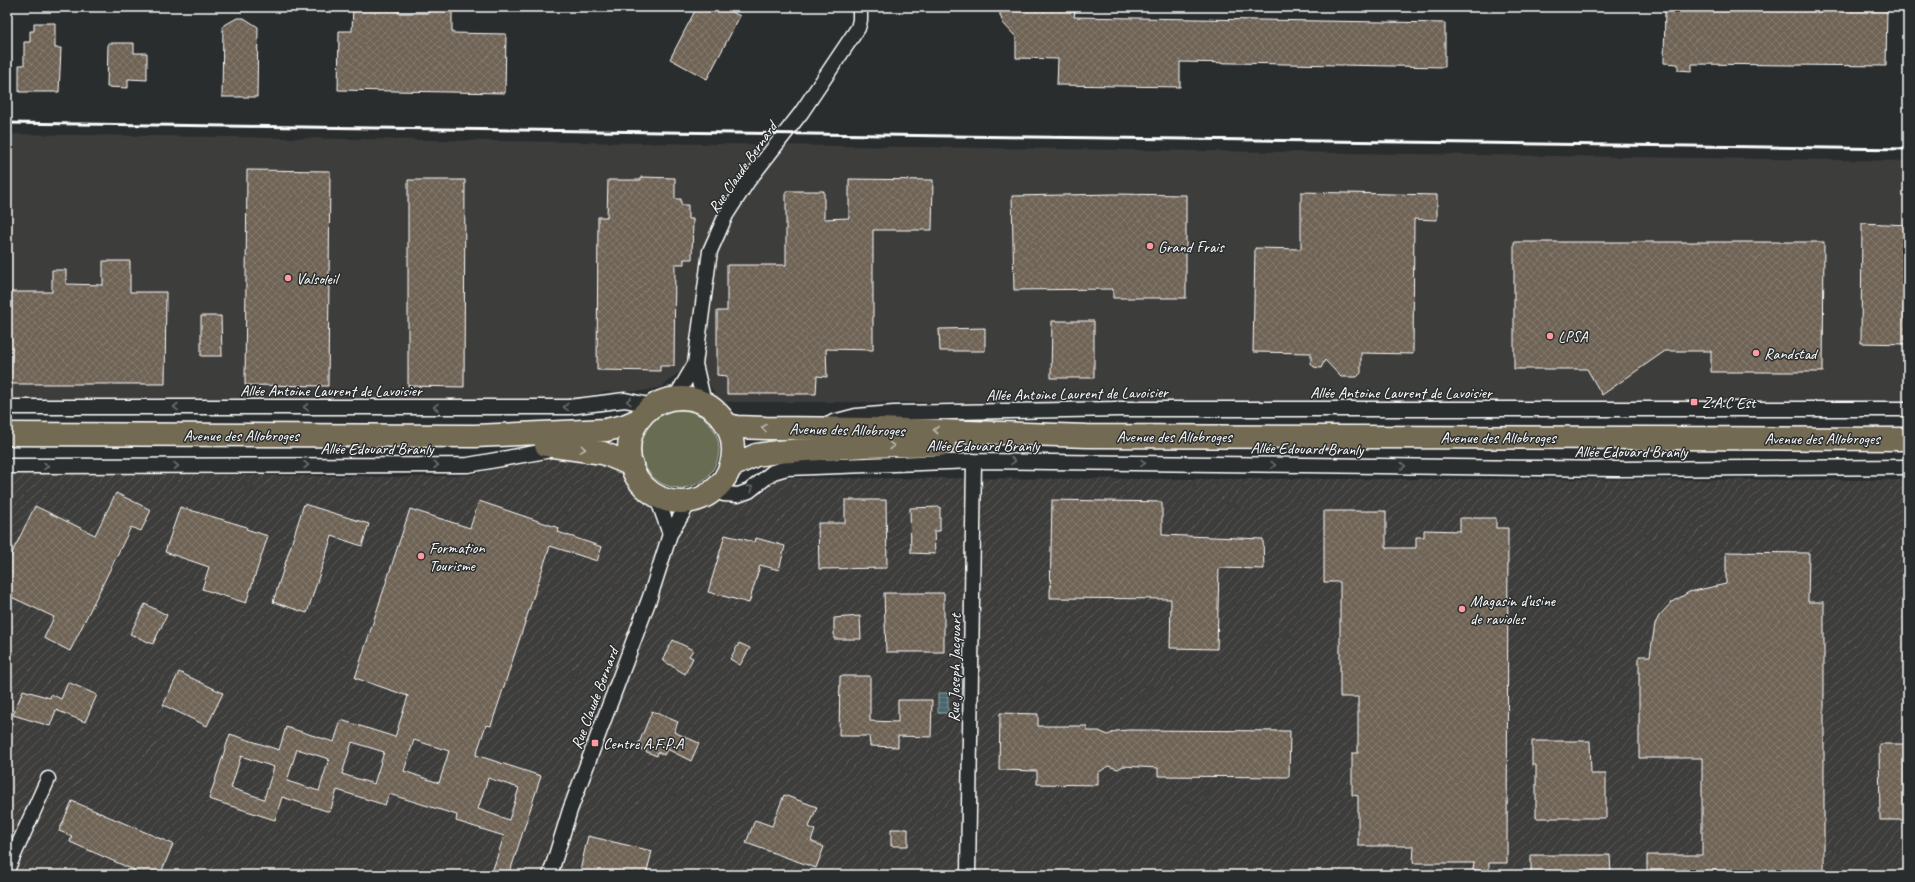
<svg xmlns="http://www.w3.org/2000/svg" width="1915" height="882" viewBox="0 0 1915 882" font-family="Caveat,sans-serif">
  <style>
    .built { fill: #3e3d3a }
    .industrial { fill: url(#industrial-furrows) }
    .green { fill: #676c52; stroke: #b3b6a8 }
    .water { fill: url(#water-rules); stroke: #91a3a7 }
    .building { fill: url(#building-cross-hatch); stroke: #fff; fill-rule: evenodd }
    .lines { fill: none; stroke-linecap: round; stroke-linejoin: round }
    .street-casing { stroke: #fff; stroke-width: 17 }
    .primary-casing { stroke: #fff; stroke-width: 25 }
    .street { stroke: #2a2d2e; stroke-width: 14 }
    .primary { stroke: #736b52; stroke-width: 22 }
    .rail { stroke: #fff; stroke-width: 3 }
    .oneway { stroke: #6a6c6d }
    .oneway2 { stroke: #c0bcb1 }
    .poi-dot { fill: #ff9aa2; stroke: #2a2d2e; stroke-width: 1.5 }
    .labels { text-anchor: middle; stroke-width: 3; stroke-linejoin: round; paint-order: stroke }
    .street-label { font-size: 16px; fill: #fff; stroke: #2a2d2e }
    .poi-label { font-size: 16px; fill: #fff; stroke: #2a2d2e; text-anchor: start }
  </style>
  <defs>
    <pattern id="industrial-furrows" width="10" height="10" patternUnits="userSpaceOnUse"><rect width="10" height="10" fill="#3e3d3a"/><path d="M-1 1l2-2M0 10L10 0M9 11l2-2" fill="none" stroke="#5b5a58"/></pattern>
    <pattern id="water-rules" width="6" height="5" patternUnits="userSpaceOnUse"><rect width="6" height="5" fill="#48656d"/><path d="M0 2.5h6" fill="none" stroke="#637c83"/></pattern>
    <pattern id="building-cross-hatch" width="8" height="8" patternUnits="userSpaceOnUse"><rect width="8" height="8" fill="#6e6355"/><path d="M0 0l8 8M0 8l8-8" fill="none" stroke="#847a6e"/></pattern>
  </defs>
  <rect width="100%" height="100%" fill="#2a2d2e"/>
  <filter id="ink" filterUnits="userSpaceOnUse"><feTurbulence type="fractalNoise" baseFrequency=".025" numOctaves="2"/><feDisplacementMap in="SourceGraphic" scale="8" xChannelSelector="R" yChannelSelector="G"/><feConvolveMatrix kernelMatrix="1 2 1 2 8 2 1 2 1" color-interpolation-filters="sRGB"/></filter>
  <g filter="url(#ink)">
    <path class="built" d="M7,134l1901,27v243l-1184,-2 -8,-6 -8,-14 -3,-13 -28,5 -16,13 -17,4 -40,1 -44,9 -553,1z"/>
    <path class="industrial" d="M556,456l51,8 16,14 12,17 22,12 32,4 16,-6 37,-9 30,-18 1136,2v395h-1901v-403l401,5 61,-2z"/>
    <path class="green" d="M641 449a39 39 0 1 1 78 0a39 39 0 1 1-78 0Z"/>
    <path class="water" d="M938,693h10v20h-10z"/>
    <path class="building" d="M353,7l37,1 11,-1 -3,6h31v-6h23v26l54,1 -1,59 -167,-3 1,-59h13z
      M697,7h26l17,9 -33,63 -37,-20z
      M1000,7h70v5h5l-1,5 371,6v44l-265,-5v25l-123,-2 1,-26 -42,-1v-21l-13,-14 -3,-8z
      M1665,7h222l-1,59 -194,-2v7l-14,-1v-6l-14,-1z
      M237,18h7l14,9 -1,70h-35l1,-71z
      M34,23h21v25h6l-2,44h-40v-27h5v-23h6v-11h4z
      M108,43h26v10h13v27l-19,-1v9l-21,-1z
      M247,170l83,1 -2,215 -83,-1z
      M641,177l34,1v21h6v6h7v14h5l-1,40h-8v5h-9l-1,102h-14v5l-63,-1 1,-153h9l1,-37h33z
      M849,179l84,1 -1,50h-59v120l-47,-1 1,28 -10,-1 -1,18h-89v-18l-10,-1v-64h10v-46h59v-74h38v28l25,-1z
      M408,180h57l-1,207 -56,-1z
      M1301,192l136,3v25l-23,-1 -1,135 -52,-1v20l-4,4h-16l-16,-17 -4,8 -7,-1 -3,-4v-10l-58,-1 2,-104 46,1z
      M1114,194l72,1v103h-73v-9l-99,1 -2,-94z
      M1862,223l46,2v119l-47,-1z
      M1514,242h310l-1,130h-112v-21h-46l-63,44 -15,-26h-73z
      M103,261h27v31h36l-1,92h-158v-92h45v-22h14v14l37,1z
      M201,316h20l1,40h-21z
      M1052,321h42v57h-43z
      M985,328v23h-45l-1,-22z
      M116,493l35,17 -10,21 -10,-4 -61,124 -26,-13 10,-21 -47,-22v-32l28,-57 60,29z
      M845,500h41l1,68 -68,1 -1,-46h27z
      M1052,500l110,2v33l101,4 1,30 -45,-1 -2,81 -47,-1 1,-49 -121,-1z
      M479,501l80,27 -1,4 44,15 -5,14 -47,-15 -59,180 -5,-1 -10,30 65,21 -32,99h-18l13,-39 -48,-15 1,-6 -68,-21 -4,11 -48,-15 -7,22 -48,-15 -7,23 -66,-21 21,-65 49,16 7,-23 48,15 7,-22 54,17 13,-41 -53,-18 55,-169 60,19zM414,740l35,11 -10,32 -35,-12zM352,742l32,10 -10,32 -32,-10zM297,749l32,10 -10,32 -32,-10zM241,756l33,11 -10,32 -33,-11zM488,778l31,10 -10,32 -31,-11z
      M304,504l65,20 -7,22 -30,-10 -25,77 -34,-11z
      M180,507l67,20 -1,2 22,7 -22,67 -44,-14 7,-22 -44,-15z
      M940,507v24h-6l1,23 -24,-1 -1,-45z
      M1324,511h62v37h30v-11h8v-7l36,1v-13h36v10h12l-1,335h-18v8l-16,-1 1,-7h-61l1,-17h-56v-50l-6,-1v-42h6v-56h-18v-115h-16z
      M725,535l30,7 1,-4 29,8 -6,24 -19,-5 -11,38 -41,-11z
      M1726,552l83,1 -1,49h16v273h-177v-20h55v-97h-63v-102h11l5,-32 4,-8 12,-13 18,-11 37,-8z
      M884,593h60v59h-58z
      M145,604l22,11 -14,29 -23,-10z
      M860,616l1,23h-27v-21z
      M673,640l20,10 -4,6 4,2 -8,16 -23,-14z
      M739,643l11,5 -10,17 -10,-6z
      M179,672l44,21 -16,33 -44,-21z
      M840,676h30v45l28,1v-22h34l-1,37 -33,-1v11l-28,-1 -1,-10h-30z
      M68,682l29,13 -12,27 -29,-12 -6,16 -37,-11 10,-25 27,8 1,-4 10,5z
      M652,711l26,11 -4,10 25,11 -8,18 -24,-12 -3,6 -6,-3 -1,4 -20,-8z
      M1000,713l38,1v12h49v5h12l9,4 8,-4 12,-1 162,1 -1,46 -131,-1v-8l-35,-2 -5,3 -10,-3 -10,7v12l-61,-1v-13l-38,-1z
      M1532,741h58l1,33h15v44h-70v-53h-4z
      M1879,744h29v76h-28z
      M784,795l33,12 -8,20 6,3 -4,11 13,6 -8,21 -70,-25 9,-23 17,6z
      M72,801l101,43 -13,31h-28l2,-5 -64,-28 2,-6 -13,-5z
      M891,829h17v17h-17z
      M588,836l64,15 -6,24h-67z
      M1531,855h79l1,20h-80z"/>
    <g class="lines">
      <defs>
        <path id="street" d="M675,398l20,-34
          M704,403l-9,-39 15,-113 16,-36 22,-34 53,-68 57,-85 2,-8v-13
          M7,407h562l56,-7 28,6
          M833,422l23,-6 38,-3 226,-4h788
          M7,466l461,-1 78,-14 7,-5
          M714,490l10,4 14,1 11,-4 24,-19 14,-4 187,-7 643,8 291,-2
          M652,493l8,13 10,28
          M7,870l41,-91
          M550,875l20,-65 80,-213 20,-63 20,-33
          M968,875l6,-414"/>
        <path id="primary" d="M629 450a52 52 0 1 1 104 0a52 52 0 1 1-104 0Z
          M726,424l10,3 30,1 111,1 210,7 821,3
          M7,434l468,2 131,-6 18,-4 14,-6
          M546,445l57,8 29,12
          M730,467l26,-12 21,-3 86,-6 81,-2"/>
      </defs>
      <use href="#street" class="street-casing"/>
      <use href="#primary" class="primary-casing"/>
      <use href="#street" class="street"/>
      <use href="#primary" class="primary"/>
      <path class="rail" d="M7,123l1901,26"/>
    </g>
    <defs><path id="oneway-chevron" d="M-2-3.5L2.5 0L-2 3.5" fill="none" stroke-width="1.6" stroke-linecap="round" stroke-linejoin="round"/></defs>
    <g class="oneway">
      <use href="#oneway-chevron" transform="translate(629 401) rotate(-177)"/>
      <use href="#oneway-chevron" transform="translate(176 407) rotate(-180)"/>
      <use href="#oneway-chevron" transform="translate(306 407) rotate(-180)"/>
      <use href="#oneway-chevron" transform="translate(436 407) rotate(-180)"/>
      <use href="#oneway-chevron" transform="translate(566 407) rotate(178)"/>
      <use href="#oneway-chevron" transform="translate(1013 461) rotate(1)"/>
      <use href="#oneway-chevron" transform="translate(1143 463) rotate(1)"/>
      <use href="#oneway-chevron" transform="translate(306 465)"/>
      <use href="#oneway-chevron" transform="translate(436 465)"/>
      <use href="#oneway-chevron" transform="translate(1273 465) rotate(1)"/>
      <use href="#oneway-chevron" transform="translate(46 466)"/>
      <use href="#oneway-chevron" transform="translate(176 466)"/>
      <use href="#oneway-chevron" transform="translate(1403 466) rotate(1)"/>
      <use href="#oneway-chevron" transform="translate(751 488) rotate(-34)"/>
    </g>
    <g class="oneway2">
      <use href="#oneway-chevron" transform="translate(764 428) rotate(-178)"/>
      <use href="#oneway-chevron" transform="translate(936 430) rotate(-178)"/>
      <use href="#oneway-chevron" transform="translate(892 446) rotate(-1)"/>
      <use href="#oneway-chevron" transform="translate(583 449) rotate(9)"/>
    </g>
  </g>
  <g class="poi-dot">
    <circle cx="1150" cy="246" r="4"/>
    <circle cx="288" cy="278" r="4"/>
    <circle cx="1550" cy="336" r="4"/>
    <circle cx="1756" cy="353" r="4"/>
    <rect x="1690" y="398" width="8" height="8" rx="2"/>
    <circle cx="421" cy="556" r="4"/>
    <circle cx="1462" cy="609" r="4"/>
    <rect x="591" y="739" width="8" height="8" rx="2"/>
  </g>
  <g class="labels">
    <g class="street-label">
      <text transform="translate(742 167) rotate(-55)" y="6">Rue Claude Bernard</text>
      <text x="331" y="396">Allée Antoine Laurent de Lavoisier</text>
      <text x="1401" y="398">Allée Antoine Laurent de Lavoisier</text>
      <text transform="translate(1077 393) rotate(-1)" y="6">Allée Antoine Laurent de Lavoisier</text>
      <text transform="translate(847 429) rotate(1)" y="6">Avenue des Allobroges</text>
      <text x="241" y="441">Avenue des Allobroges</text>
      <text x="1174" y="442">Avenue des Allobroges</text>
      <text x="1498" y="443">Avenue des Allobroges</text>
      <text x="1822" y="444">Avenue des Allobroges</text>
      <text x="983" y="451">Allée Edouard Branly</text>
      <text x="377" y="454">Allée Edouard Branly</text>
      <text transform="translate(1307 448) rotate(1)" y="6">Allée Edouard Branly</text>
      <text x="1631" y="457">Allée Edouard Branly</text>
      <text transform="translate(954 668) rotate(-89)" y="6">Rue Joseph Jacquart</text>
      <text transform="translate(594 698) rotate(-69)" y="6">Rue Claude Bernard</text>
    </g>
    <g class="poi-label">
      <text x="1158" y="252">Grand Frais</text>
      <text x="296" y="284">Valsoleil</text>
      <text x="1558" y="342">LPSA</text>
      <text x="1764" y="359">Randstad</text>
      <text x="1702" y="408">Z.A.C Est</text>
      <text x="429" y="553">Formation<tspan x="429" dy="18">Tourisme</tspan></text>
      <text x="1470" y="606">Magasin d’usine<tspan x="1470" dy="18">de ravioles</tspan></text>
      <text x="603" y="749">Centre A.F.P.A</text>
    </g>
  </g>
  <rect width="1915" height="882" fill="none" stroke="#2a2d2e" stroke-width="24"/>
  <rect x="12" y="12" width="1891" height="858" fill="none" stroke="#fff" stroke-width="1.5" filter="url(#ink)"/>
</svg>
